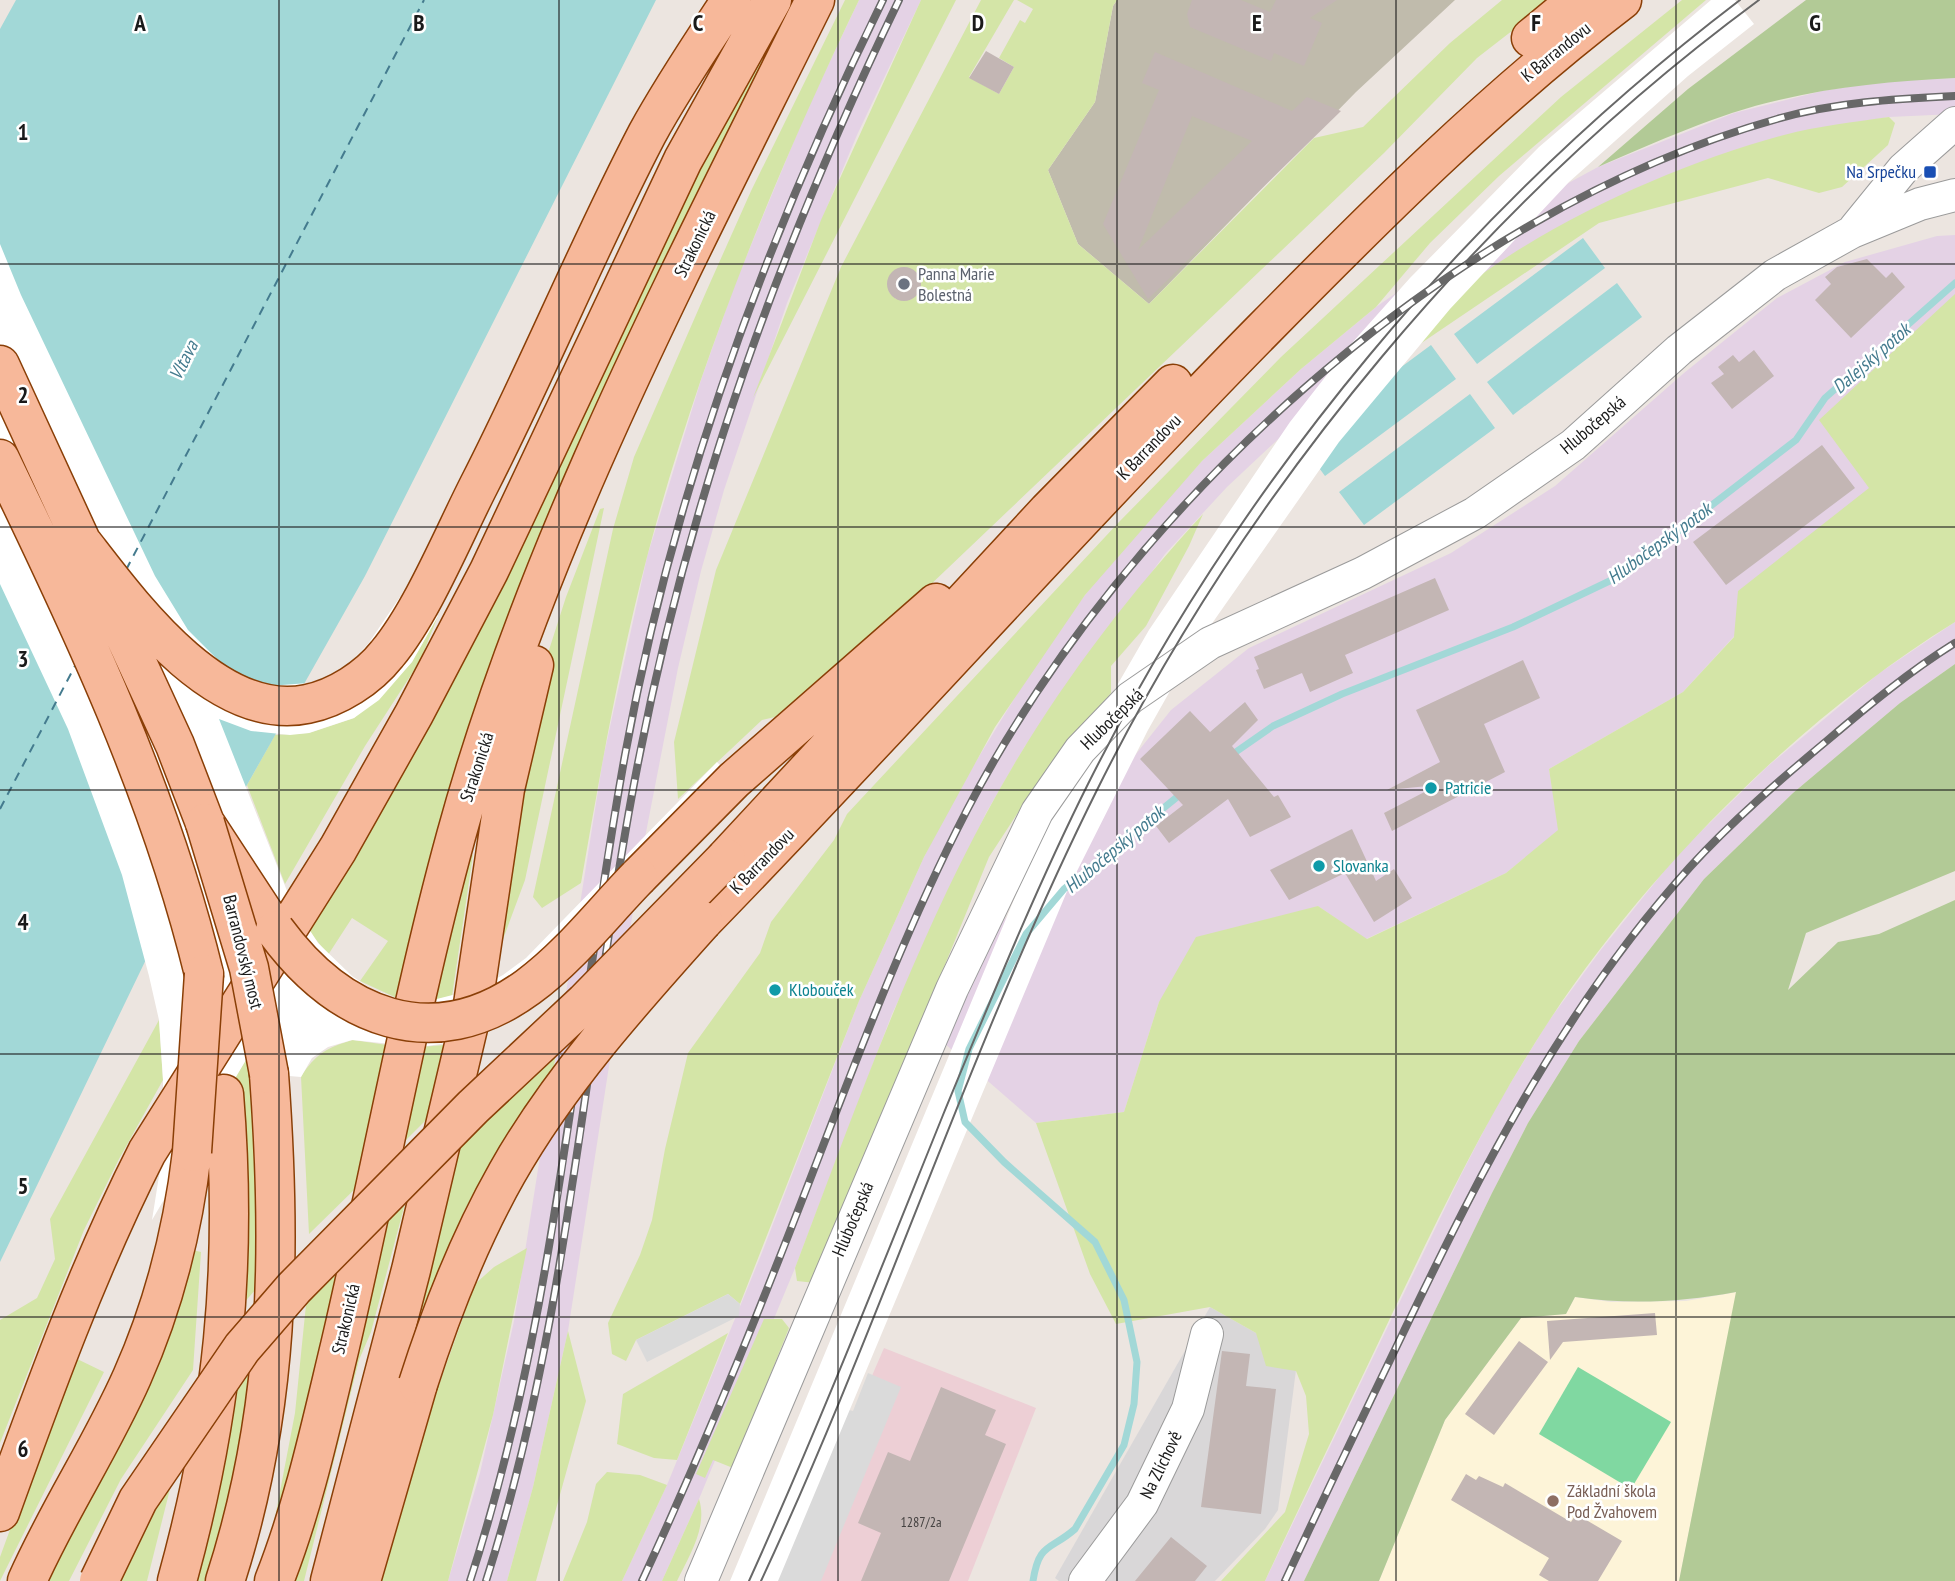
<svg xmlns="http://www.w3.org/2000/svg" width="1955" height="1581" viewBox="0 0 1955 1581" font-family="'PT Sans Narrow',sans-serif">
  <style>
    .residential { fill: #d9d7d8 }
    .commercial { fill: #edcfd5 }
    .industrial { fill: #e4d2e5 }
    .education { fill: #fdf4d8 }
    .construction { fill: #c0bbac }
    .grass { fill: #d4e5a7; fill-rule: evenodd }
    .forest { fill: #b2ca96 }
    .pitch { fill: #80d8a1 }
    .parking { fill: #dadada }
    .water { fill: #a2d8d7 }
    .pier { fill: #fff }
    .lines { fill: none; stroke-linecap: round; stroke-linejoin: round }
    .stream { stroke: #a2d8d7; stroke-width: 7 }
    .ferry { stroke: #447b8e; stroke-width: 2; stroke-dasharray: 9 7; stroke-linecap: butt }
    .building { fill: #c3b6b4; fill-rule: evenodd }
    .minor-casing { stroke: #9b9b9b; stroke-width: 34 }
    .major-casing { stroke: #8a3f07; stroke-width: 41 }
    .minor { stroke: #fff; stroke-width: 32 }
    .major { stroke: #f7b89a; stroke-width: 38 }
    .tram { stroke: #686868; stroke-width: 2 }
    .rail-casing { stroke: #686868; stroke-width: 8 }
    .rail { stroke: #fff; stroke-width: 5; stroke-dasharray: 16; stroke-linecap: butt }
    .major-bridge-casing { stroke: #8a3f07; stroke-width: 41; stroke-linecap: butt }
    .major-bridge { stroke: #f7b89a; stroke-width: 38 }
    .grid { fill: none; stroke: #1a1a1a; stroke-width: 2; stroke-opacity: 0.55 }
    .transit-dot { fill: #1a4fb4; stroke: #fff; stroke-width: 2.5 }
    .worship-dot { fill: #6b7280; stroke: #fff; stroke-width: 2.5 }
    .culture-dot { fill: #0f9aa8; stroke: #fff; stroke-width: 2.5 }
    .education-dot { fill: #8d6e63; stroke: #fff; stroke-width: 2.5 }
    .labels { text-anchor: middle; stroke-width: 5; stroke-linejoin: round; paint-order: stroke }
    .number-label { font-size: 14px; fill: #444140 }
    .street-label { font-size: 18px; fill: #1a1a1a; stroke: #fff }
    .transit-label { font-size: 18px; fill: #164399; stroke: #fff; text-anchor: end }
    .worship-label { font-size: 18px; fill: #5b616d; stroke: #fff; text-anchor: start }
    .culture-label { font-size: 18px; fill: #0d838f; stroke: #fff; text-anchor: start }
    .education-label { font-size: 18px; fill: #785e54; stroke: #fff; text-anchor: start }
    .water-label { font-size: 19px; font-style: italic; fill: #447b8e; stroke: #fff }
    .grid-label { font-size: 23px; text-anchor: middle; font-weight: bold; fill: #1a1a1a; stroke: #fff; stroke-width: 5; stroke-linejoin: round; paint-order: stroke }
  </style>
  <rect width="100%" height="100%" fill="#ece5e0"/>
  <path class="residential" d="M1210,1307l46,26 40,37 -18,140 -13,19 -50,52h-156l-4,-3z"/>
  <path class="commercial" d="M884,1348l152,60 -68,173h-185z"/>
  <path class="industrial" d="M859,0h62l-64,135 -70,168 -63,187 -23,81 -23,97 -36,185 -74,478 -35,156 -23,83 -3,11h-59l32,-108 34,-152 89,-562 44,-202 54,-177 34,-96 71,-172z
    M1955,78v36l-66,3 -103,18 -173,64 -92,51 -61,40 -135,105 -98,92 -62,67 -140,192 -39,67 -94,201 -97,254 -96,231 -37,82h-40l45,-96 94,-230 98,-254 65,-144 31,-61 81,-133 49,-68 53,-64 64,-70 99,-92 75,-62 126,-88 96,-52 136,-54 88,-22 63,-10z
    M1955,235v61l-85,192 -187,204 -134,77 10,61 -53,43 -140,66 -48,-33 -159,96 -35,110 -88,11 -92,-80 49,-109 178,-224 78,-62 202,-95 104,-67 129,-113 93,-75 68,-36 92,-26z
    M1955,622v42l-55,39 -107,90 -89,86 -125,162 -51,82 -36,70 -188,388h-39l195,-404 37,-72 51,-83 52,-71 77,-96 91,-89 110,-92z"/>
  <path class="education" d="M1737,1292l-58,289h-300l66,-161 76,-102 45,-4 9,-17 36,5 75,-1z"/>
  <path class="construction" d="M1117,0h338l-99,92 -207,212 -71,-60 -30,-74 47,-68 18,-96z"/>
  <path class="grass" d="M845,0h14c-86,179 -161,364 -212,557 -28,107 -47,217 -66,326l-39,25 -9,-11 80,-368 21,-72 72,-165 45,-101z
    M921,0h35l-203,398 68,-178z
    M981,0h33l-45,77 30,17 15,-27 -15,-9 21,-38 5,3 8,-14 -16,-9h100l-4,6 -18,96 -47,68 30,74 71,60 165,-166 49,-11 87,-84 52,-43h50l-75,58 -93,95 -458,436 -151,128 -13,3 -84,79 -4,-57 42,-172 125,-303zM897,269h13l9,8v14l-9,9 -14,-1 -7,-7 -1,-13z
    M1682,0h24l-207,176 -69,67 -54,64 -75,62 -99,92 -117,134 -90,132 -71,130 -65,144 -119,303 -12,-10 -92,46 -10,21 -14,-7 -4,-31 32,-68 12,-35 13,-71 23,-96 72,-100 11,-31 63,-82 13,-26 272,-292 162,-165 280,-260z
    M770,36l6,3 -55,113 -320,848 -41,-19 28,-40 -36,-23 -24,37 -21,-27 405,-786z
    M1889,117l6,6 -7,22 -46,42 -23,6 -51,-15 -169,45 -312,211c57,-47 113,-98 172,-143 89,-69 217,-127 325,-156 34,-9 70,-13 105,-18z
    M1955,294v328c-154,95 -307,248 -406,399 -61,93 -109,193 -157,293 -42,89 -86,178 -127,267h-44l64,-69 24,-78 -3,-38 -10,-25 -30,-5 -10,-33 -46,-26 -94,17 -26,-50 -54,-151 88,-11 35,-110 37,-65 122,-31 49,33 139,-66 52,-43 -9,-61 134,-77 51,-55 4,-46 131,-103 -50,-68z
    M604,508l-79,372 -36,97 51,-299 26,-81 34,-88z
    M1203,514l-14,32 -43,80 -35,40v27l-73,89 -49,75 -174,426 -18,-2 -2,-13c58,-153 113,-309 191,-454 59,-110 133,-209 217,-300z
    M438,616l-18,45 -55,85 -80,138 -38,-99 28,-50 34,-2 45,-15 58,-56z
    M468,854l5,1 -21,141 -19,4z
    M159,1020l4,60 -44,79 -35,71 -84,213v-123l37,-22 18,-39 -5,-40z
    M353,1040l41,6 -32,136 -53,52 -8,-157c14,-23 27,-30 52,-37z
    M444,1045l-17,74 -26,26 20,-98z
    M557,1047l-3,19 -56,83 -33,60 -39,91 -27,80 53,-235z
    M251,1052l13,228 -22,25 -1,-164 -5,-65z
    M408,1192l-37,140 -12,28 -55,221h-14l95,-366z
    M527,1248l-34,167 -45,166h-69l30,-112 66,-185 19,-17z
    M192,1250l9,2 -8,118 -72,109 -52,102h-24z
    M343,1257l-31,144 -39,127 22,-115 12,-118z
    M764,1319h18l7,9 -56,140 -20,-8 -8,18 -9,-4z
    M568,1331l18,70 -50,180h-29l26,-94z
    M728,1333l-51,127 -23,-2 -37,-14 6,-50z
    M259,1348l-17,105 -31,128h-19l42,-200z
    M73,1357l31,15 -104,209v-24z
    M178,1457l-31,124h-36z
    M607,1472l33,3 27,10 -45,96h-59l24,-59 9,-38z
    M699,1499c9,28 -10,57 -22,82h-15z"/>
  <path class="forest" d="M1806,0h149v78c-59,3 -118,8 -176,22 -62,14 -123,42 -181,67l90,-78z
    M1955,664v207l-149,62 -18,57 50,-48 41,-8 76,-34v681h-276l57,-289c-54,10 -106,13 -161,5l-9,17 -45,4 -76,102 -66,161h-75l188,-388 36,-70 51,-82 125,-162 89,-86 107,-90z"/>
  <path class="pitch" d="M1578,1367l93,55 -40,67 -92,-55z"/>
  <path class="parking" d="M728,1294l12,10 -1,12 -92,46 -11,-22z
    M868,1373l33,14 -80,194h-50l71,-173 11,3z"/>
  <path class="water" d="M16,0h640l-291,576 -118,209 -80,131 -167,346v-1233z
    M1583,238l22,30 -128,96 -23,-30z
    M1617,283l25,34 -129,98 -26,-33z
    M1431,345l25,34 -131,97 -25,-34z
    M1470,394l25,34 -131,97 -25,-33z"/>
  <path class="pier" d="M1711,0h24l19,24 -66,52 -119,106 -119,127 -111,133 -147,210 -44,78 -80,159 -290,692h-48l298,-715 72,-151 49,-85 141,-208 61,-78 59,-66 129,-131z
    M0,244l21,51 134,281 33,54 37,37 18,10 26,9 39,-3 21,-7 21,-13 18,-19 32,-47 38,19 -26,46 -33,38 -25,18 -45,15 -19,2 -39,-4 -32,-12 72,182 27,42 34,33 18,12 31,12h32l43,-11 27,-14 23,-17 191,-196 28,29 -254,238 -32,12 -38,6 -69,-7 -24,7 -16,11 -11,19 -47,-4 -4,-20 -98,167 11,-69v-71l-4,-60 -10,-44 -27,-101 -54,-146 -68,-145z"/>
  <g class="lines">
    <path class="stream" d="M1230,756l43,-30 69,-32 171,-67 107,-51 176,-136 29,-42 130,-115
      M1033,1581c6,-39 17,-30 42,-52l49,-84 10,-41 3,-42 -13,-62 -29,-58 -91,-80 -39,-40 -7,-31 11,-42 57,-115 38,-45 118,-96"/>
    <path class="ferry" d="M126,570l298,-570
      M0,809l76,-145"/>
  </g>
  <path class="building" d="M1192,0h49l29,12 6,-12h61l-27,18 12,5 -18,43 -30,-13 -3,8 -81,-34 -3,-13z
    M986,51l28,16 -15,27 -30,-16z
    M1155,52l137,59 15,-14 34,14 -193,188 -45,-75 56,-134 -17,-7zM1192,116l60,25 -114,109z
    M1867,259l19,19 6,-6 13,15 -54,51 -36,-38 16,-16 -6,-7 12,-10z
    M887 284a17 17 0 1 1 34 0a17 17 0 1 1-34 0Z
    M1754,350l20,26 -42,33 -21,-26 13,-9 -6,-7 15,-12 6,7z
    M1822,445l33,43 -129,97 -33,-43z
    M1435,578l14,32 -104,45 8,18 -43,19 -8,-19 -38,16 -8,-19 3,-1 -5,-12z
    M1523,660l17,38 -56,26 21,48 -113,59 -8,-18 54,-28 -51,5 53,-28 -24,-52z
    M1245,702l13,18 -26,26 42,51 4,-2 13,22 -41,20 -22,-38 -59,44 -13,-17 27,-21 -43,-46 50,-48 20,21z
    M1352,829l24,52 18,-12 18,29 -38,24 -29,-49 -56,27 -19,-30z
    M1655,1313l2,22 -94,7 -13,18 -3,-39z
    M1519,1341l29,21 -54,73 -29,-21z
    M1222,1351l28,3 -4,32 30,3 -15,125 -60,-7z
    M941,1387l55,23 -11,25 21,9 -57,137h-88l20,-48 -23,-10 30,-71 22,9z
    M1466,1474l10,6 3,-4 24,11 2,-4 66,39 5,-8 46,27 -24,40h-49l-10,-6 10,-17 -98,-58z
    M1171,1537l36,29 -12,15h-60z"/>
  <g class="lines">
    <defs>
      <path id="minor" d="M1855,228l48,-59 52,-46
        M701,1581l251,-592 85,-177 43,-62 50,-52 80,-55 153,-70 112,-60 98,-68 106,-95 96,-75 77,-43 68,-28 35,-9
        M1085,1581l57,-77 46,-95 19,-75"/>
      <path id="major" d="M1531,38l46,-38
        M0,365l175,380 30,78 70,107
        M0,459c81,167 160,334 204,515
        M84,545c48,62 133,178 223,159 30,-6 61,-26 80,-50 35,-42 66,-118 92,-169 59,-115 108,-236 168,-351 25,-46 55,-90 84,-134
        M726,858l322,-347 125,-127
        M638,877l96,-97 202,-177
        M703,921c189,-194 368,-396 558,-589 115,-117 230,-232 361,-332
        M0,1512c44,-122 88,-244 147,-360l191,-303 76,-135 75,-143 194,-411 89,-160
        M27,1581c31,-70 74,-134 105,-204 32,-72 51,-147 60,-225
        M177,1581c46,-166 61,-316 47,-487
        M225,1581c55,-170 57,-331 44,-507
        M274,1581c30,-76 47,-156 66,-235 40,-170 70,-342 116,-510 80,-293 225,-565 359,-836
        M330,1581l81,-311 61,-259 33,-222 29,-124
        M361,1581l57,-197"/>
    </defs>
    <use href="#minor" class="minor-casing"/>
    <use href="#major" class="major-casing"/>
    <use href="#minor" class="minor"/>
    <use href="#major" class="major"/>
    <path class="tram" d="M749,1581c69,-153 131,-310 194,-466 46,-111 91,-223 145,-331 153,-305 380,-577 652,-784
      M761,1581c121,-259 208,-534 336,-791 151,-304 388,-588 662,-790"/>
    <defs>
      <path id="rail" d="M470,1581c87,-267 105,-551 155,-826 48,-263 140,-515 258,-755
        M486,1581c85,-266 99,-546 152,-818 53,-272 141,-514 261,-763
        M642,1581c49,-106 94,-213 137,-322 60,-151 113,-304 188,-449 157,-302 479,-598 810,-691 58,-17 118,-20 178,-23
        M1285,1581c39,-84 79,-167 119,-250 80,-166 161,-326 286,-464 42,-46 91,-88 139,-128 40,-34 81,-68 126,-96"/>
    </defs>
    <use href="#rail" class="rail-casing"/>
    <use href="#rail" class="rail"/>
    <defs>
      <path id="major-bridge" d="M205,823l44,145 20,106
        M275,930c64,87 157,127 253,57 41,-30 75,-74 110,-110
        M192,1152l12,-178
        M418,1384c23,-72 51,-144 89,-211 52,-92 126,-174 196,-252
        M99,1581l39,-81 104,-152 52,-60 179,-181 112,-105 141,-144"/>
    </defs>
    <use href="#major-bridge" class="major-bridge-casing"/>
    <use href="#major-bridge" class="major-bridge"/>
  </g>
  <path class="grid" d="M279,0v1581M559,0v1581M838,0v1581M1117,0v1581M1396,0v1581M1676,0v1581M0,264h1955M0,527h1955M0,790h1955M0,1054h1955M0,1317h1955"/>
  <rect class="transit-dot" x="1923" y="165" width="14" height="14" rx="3.5"/>
  <circle class="worship-dot" cx="904" cy="284" r="7"/>
  <g class="culture-dot">
    <circle cx="1431" cy="788" r="7"/>
    <circle cx="1319" cy="866" r="7"/>
    <circle cx="775" cy="990" r="7"/>
  </g>
  <circle class="education-dot" cx="1553" cy="1501" r="7"/>
  <g class="labels">
    <g class="number-label">
      <text x="921" y="1527">1287/2a</text>
    </g>
    <g class="street-label">
      <text transform="translate(1556 52) rotate(-39)" y="6">K Barrandovu</text>
      <text transform="translate(695 244) rotate(-64)" y="6">Strakonická</text>
      <text transform="translate(1593 425) rotate(-40)" y="6">Hlubočepská</text>
      <text transform="translate(1149 447) rotate(-46)" y="6">K Barrandovu</text>
      <text transform="translate(1112 719) rotate(-44)" y="6">Hlubočepská</text>
      <text transform="translate(477 767) rotate(-72)" y="6">Strakonická</text>
      <text transform="translate(762 861) rotate(-46)" y="6">K Barrandovu</text>
      <text transform="translate(243 952) rotate(76)" y="6">Barrandovský most</text>
      <text transform="translate(853 1219) rotate(-67)" y="6">Hlubočepská</text>
      <text transform="translate(346 1319) rotate(-77)" y="6">Strakonická</text>
      <text transform="translate(1161 1465) rotate(-64)" y="6">Na Zlíchově</text>
    </g>
    <g class="transit-label">
      <text x="1916" y="178">Na Srpečku</text>
    </g>
    <g class="worship-label">
      <text x="918" y="280">Panna Marie<tspan x="918" dy="21">Bolestná</tspan></text>
    </g>
    <g class="culture-label">
      <text x="1445" y="794">Patricie</text>
      <text x="1333" y="872">Slovanka</text>
      <text x="789" y="996">Klobouček</text>
    </g>
    <g class="education-label">
      <text x="1567" y="1497">Základní škola<tspan x="1567" dy="21">Pod Žvahovem</tspan></text>
    </g>
    <g class="water-label">
      <text transform="translate(1871 358) rotate(-41)" y="7">Dalejský potok</text>
      <text transform="translate(183 360) rotate(-63)" y="7">Vltava</text>
      <text transform="translate(1659 543) rotate(-36)" y="7">Hlubočepský potok</text>
      <text transform="translate(1114 849) rotate(-40)" y="7">Hlubočepský potok</text>
    </g>
  </g>
  <g class="grid-label">
    <text x="140" y="31">A</text>
    <text x="419" y="31">B</text>
    <text x="698" y="31">C</text>
    <text x="978" y="31">D</text>
    <text x="1257" y="31">E</text>
    <text x="1536" y="31">F</text>
    <text x="1815" y="31">G</text>
    <text x="23" y="140">1</text>
    <text x="23" y="403">2</text>
    <text x="23" y="667">3</text>
    <text x="23" y="930">4</text>
    <text x="23" y="1194">5</text>
    <text x="23" y="1457">6</text>
  </g>
</svg>
